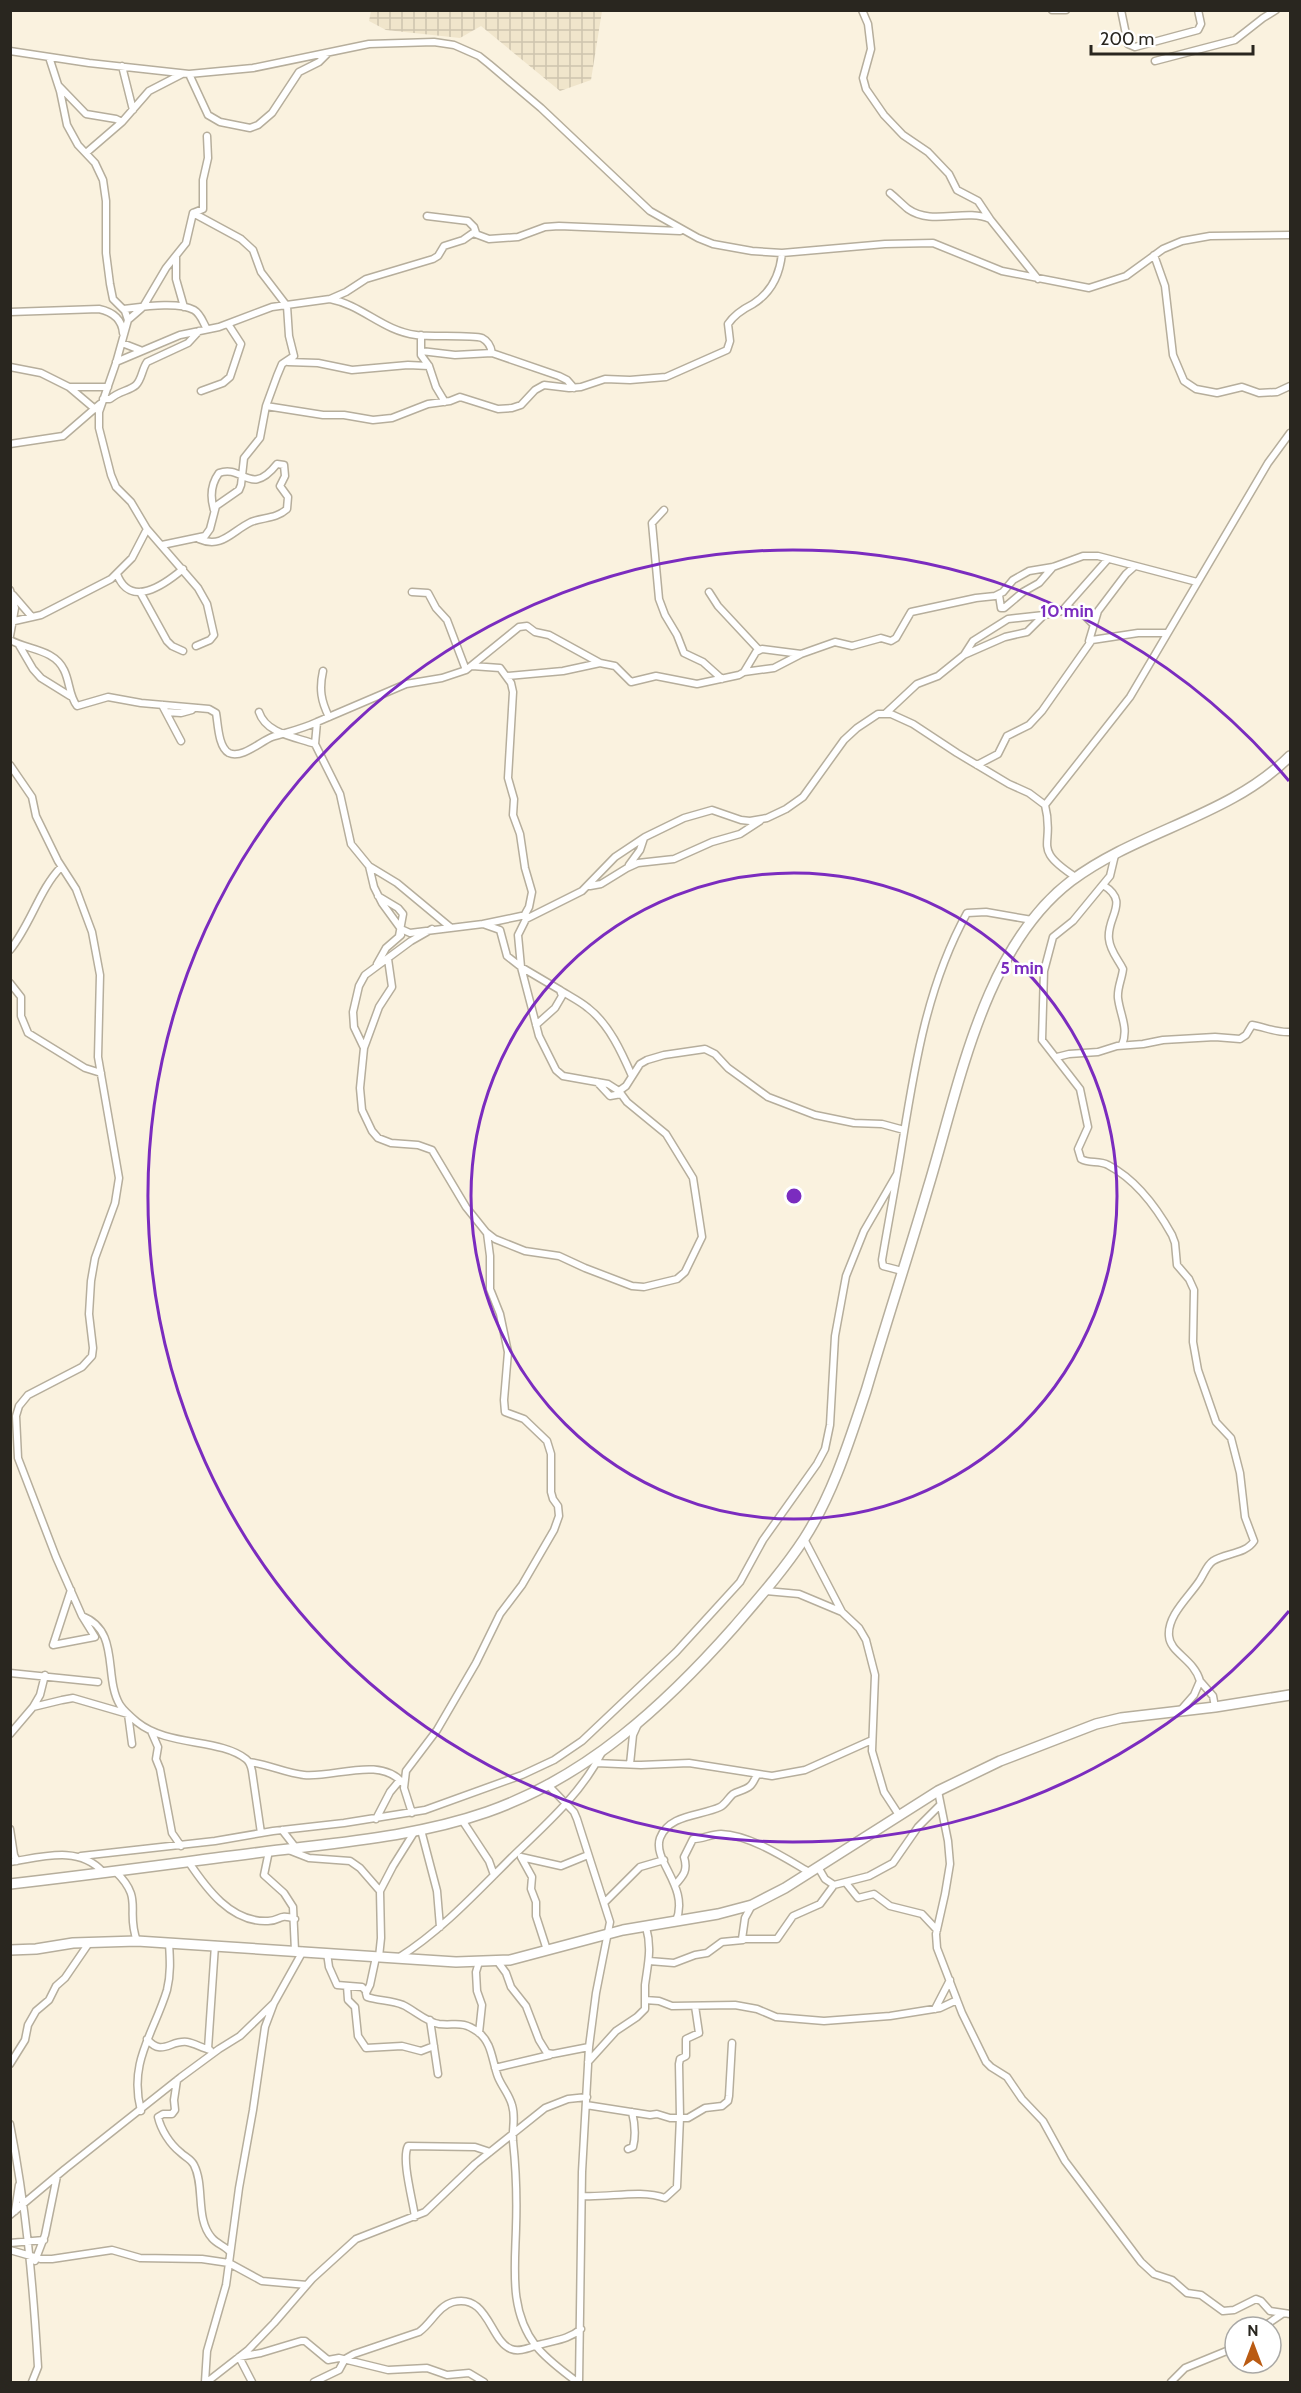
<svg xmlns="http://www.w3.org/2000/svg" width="1301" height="2393" viewBox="0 0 1301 2393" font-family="Cabin,sans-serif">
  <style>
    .industrial { fill: url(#industrial-grid) }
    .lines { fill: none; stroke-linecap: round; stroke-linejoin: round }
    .street-casing { stroke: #b6ae9c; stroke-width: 9 }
    .secondary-casing { stroke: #b6ae9c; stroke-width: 12 }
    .primary-casing { stroke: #b6ae9c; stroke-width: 12 }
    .street { stroke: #fff; stroke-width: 6 }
    .secondary { stroke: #fff; stroke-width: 9 }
    .primary { stroke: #fff; stroke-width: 9 }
    .ring { fill: none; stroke: #7b2cbf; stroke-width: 3 }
    .centre { fill: #7b2cbf; stroke: #fff; stroke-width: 3 }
    .ring-label { font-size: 18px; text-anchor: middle; font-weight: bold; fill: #7b2cbf; stroke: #fff; stroke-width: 5; stroke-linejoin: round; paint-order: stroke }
  </style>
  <defs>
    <pattern id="industrial-grid" width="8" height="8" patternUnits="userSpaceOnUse" patternTransform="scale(1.5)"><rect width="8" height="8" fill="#f0e5cb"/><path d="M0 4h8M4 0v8" fill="none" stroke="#cec4ae"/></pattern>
  </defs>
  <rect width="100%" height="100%" fill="#faf2df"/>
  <path class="industrial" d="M371,11l231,-1v1l-11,69 -31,11 -79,-65 -21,12 -74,-8 -17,-9z"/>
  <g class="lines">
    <defs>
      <path id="street" d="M862,10l6,14 3,25 -8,29 3,11 18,26 19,20 25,17 21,22 8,16 21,11 12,18
        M1052,10h14
        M1121,10l7,34 7,3 63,-17 3,-6 -3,-14
        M10,51l79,12 100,11 64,-6 116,-24 65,-2 20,3 25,11 10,8 52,44 109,103 48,27 15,6 39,7 30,2 103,-9 48,-1 69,28 87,17 37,-12 37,-27 19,-8 28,-5 80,-1
        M49,57l11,34 7,34 11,20 17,18 8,17 3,21v52l4,31 3,15 12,12 3,9 -12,43 -17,49v16l12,47 5,12 15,15 16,27 51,59 9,16 7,31 -4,5 -14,6
        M1155,61l80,-21 28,-22 13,-8
        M122,66l11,44
        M189,74l19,41 12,7 30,6 8,-3 14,-12 27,-41 20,-10 8,-8
        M59,86l27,28 30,5 6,3
        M86,153l36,-31 27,-31 33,-17
        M890,193c6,5 12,11 18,16 24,17 57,-1 82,10l48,60
        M427,216l41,5 6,6 2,6
        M1154,255l11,31 8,69 11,26 12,8 21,4 25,-6 17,6 18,-1 13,-6
        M176,257v22l8,28
        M330,299c32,6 53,32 86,36 13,2 57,0 66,3 6,3 9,9 10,15l67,23 8,4 7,8
        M123,309c18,-2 55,-8 71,1 7,4 9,13 13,19
        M10,312l89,-3c14,3 23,10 24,24
        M128,320l15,-13 23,-39 20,-25 7,-30 10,-4v-29l5,-22 -1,-22
        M421,335v20l8,11 7,21 9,15
        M122,343l18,7
        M421,351l34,4 37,-2
        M116,362l64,-27 39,-8 53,-20 58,-8 16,-7 20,-13 67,-20 5,-3 6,-10 19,-6 10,-7 16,6 29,-2 27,-10 14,-1 121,5
        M288,362l30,1 34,7 56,-5 21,1
        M10,367l31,6 28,14h39
        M69,387l26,22
        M201,391l22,-8 7,-6 11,-33 -13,-20
        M103,399h7c9,-8 19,-8 26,-14 6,-6 6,-16 11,-23l41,-19 11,-12
        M266,406l57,9h21l29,5 19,-2 36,-14 22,-3 10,-4 38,12 14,-1 9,-3 14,-15 9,-5 25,3 12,-1 24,-8 25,1 36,-3 61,-27 3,-9 -2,-17c6,-9 15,-15 25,-20 19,-12 27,-30 29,-51
        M10,444l53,-8 37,-32
        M664,510l-12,13 7,76 6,16 12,20 7,18 19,9 19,17
        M199,539c23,10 33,-8 52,-17 13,-5 25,-3 36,-13l1,-12 -8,-11 5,-10 -1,-11 -7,-1c-27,34 -34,0 -58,9 -8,11 -9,24 -5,37
        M162,545l43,-9 5,-7 6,-23 23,-16 2,-5 3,-27 16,-20 6,-32 11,-30 5,-12 12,-8 -5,-20 -2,-30 -26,-34 -8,-22 -12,-11 -48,-26
        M117,574c13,35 47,11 66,-5
        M10,590l5,18 -5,28
        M140,592l27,49 5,5 11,5
        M412,592l16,1 8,15 11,12 19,50
        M709,592l9,14 41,44
        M13,595l19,22
        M999,595l2,13h3l19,-16 16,-9 14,-16
        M1067,607l16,7 11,11
        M10,622l31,-7 70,-36 21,-21 15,-29
        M10,640c18,10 44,9 54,30 6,12 5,26 13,36l31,-9 33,6 68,6 7,4c2,10 2,34 13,40 13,6 32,-12 43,-16 16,-5 30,-8 45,-15
        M1089,641l9,-30 28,-37 9,-8
        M19,645l14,24 8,9 29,18
        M964,655l9,-14 35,-22 36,-4
        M472,666l28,2 11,15 2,9 -5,86 6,21 -1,16 7,19 5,34 7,24 -3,15 -5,9
        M323,671c-4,18 -2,30 6,46
        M744,672l30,-4 27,-14
        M507,676l56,-5 37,-8
        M162,705l19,36
        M166,712l15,1 11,-3
        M259,712c7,22 37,25 56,32
        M886,713l31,-29 21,-8 26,-21 41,-18 22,-5 17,-17 18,-4 46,-52
        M10,765l22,32 4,19 22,45 18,28 16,43 8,43 -2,82 21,121 -4,25 -20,55 -4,23 -2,33 4,34 -1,8 -10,11 -54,28 -9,11 -3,10 2,42 38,99 26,59c39,15 21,61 38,89 4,6 11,12 17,17 31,25 82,16 109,37 4,3 5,7 6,12l9,62
        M977,765l21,-11 9,-18 22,-11 13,-14 50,-71 46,-7h29
        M1045,805l85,-108 138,-234 22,-30
        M1115,855l-5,21 -37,45 -20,16 -9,34 -2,69 38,49 8,38 -10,22 3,10c8,5 18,1 27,6 27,14 49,43 64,70l3,8 2,22 12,14 5,11 -1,52 5,28 18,52 15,16 9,35 5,44 9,24c-8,13 -29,12 -41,20 -6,4 -9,13 -13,19 -10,16 -33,35 -31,56 1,17 25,23 31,45l-6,14 -14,16
        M629,865l11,-15 4,-12
        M369,866l28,17 53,44
        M1103,885c28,17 3,32 6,54 1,12 9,20 14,30 -1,10 -6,19 -5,29 2,17 11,30 4,47
        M590,886l11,-2 26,-16 11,-5 36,-4 38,-17 28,-8 20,-13
        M378,896l20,12 5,6 -4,22
        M483,924l43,-9
        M432,929l-21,12 -46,34 -6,11 -6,26 1,15 10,21 -4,40 2,22 10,21 6,7 13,5 27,2 14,5 34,57 20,25 9,7 30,12 34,5 26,12 47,18 12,1 33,-8 8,-7 17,-35 -9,-59 -27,-44 -39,-32 -8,-11 -11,-7 -45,-8 -7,-6 -17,-34 -18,-69 -3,-32 8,-16 56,-28 33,-34 30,-20 39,-19 28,-8 29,10 9,1 17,-3 19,-9 17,-12 41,-57 13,-12 21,-14h13l22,10 44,29 52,31 20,9 16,12c11,42 -16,42 32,73
        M10,950c21,-26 29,-60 51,-83
        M377,964l9,-16 15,-13
        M10,983l11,14v19l7,17 57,35 16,5
        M560,990c9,6 20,11 28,18 21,16 34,45 44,68
        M536,1025l19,-17 7,-12 -2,-6 -39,-23 -14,-11 -7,-26 -17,-6 -73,9 -9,-4 -19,-26 -8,-16 -5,-21 -18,-22 -11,-50 -25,-50 2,-22 89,-38 36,-6 24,-8 53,-43 8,-1 8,6 14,3 51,28 15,3 16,16 25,-6 41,8 42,-9 5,-3 12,-20 6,-3 39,5 34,-12 17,4 29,-8 10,3 5,-3 15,-26 65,-14 19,-2 8,-4 10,-12 16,-9 24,-4 30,-11h15l99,26
        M364,1048l15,-41 13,-20 -4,-28
        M1057,1057l12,-3 29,-2 19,-6 26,-2 20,-4 52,-3 25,2 6,-4 6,-10c13,2 24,8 38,7
        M597,1082l13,14 11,-2
        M619,1091l7,-5 14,-22 7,-4 17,-5 41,-6 10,5 13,14 40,29 47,18 39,8 28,1 22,6
        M902,1271l-19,-5 -1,-6c6,-36 13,-72 19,-109 13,-81 25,-164 66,-238l19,-1 46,8
        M804,1539l38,73 17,16 7,12 9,35 -3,76 12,41 15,23
        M71,1590l-18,55 42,-8 -13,-21
        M766,1591l33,3 43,18
        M10,1673l88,9
        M1200,1681l13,15 2,11
        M33,1707l7,-12 5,-20
        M151,1731l7,16 -2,12 4,10 12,64 9,13
        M10,1734l23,-27 29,-7 11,-2 55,16 4,30
        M249,1762c19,2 36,11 55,13 31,3 75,-19 99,8
        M596,1763l45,2 48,-2 83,13 33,-6 67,-30
        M630,1764l3,-29 5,-11
        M547,1784l27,28 3,7 33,103 -14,71 -7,54 -7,125 -3,210
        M938,1791l10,50 2,23 -5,30 -9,40 1,14 25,65 24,49 5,5 16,10 15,22 21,22 22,40 76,101 13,12 18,6 15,13 14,2 22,16 11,-1 22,-11 5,2 9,10 20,3
        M412,1813l-8,-25 2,-17 31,-41 39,-67 24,-49 22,-29 32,-55 5,-14 -1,-10 -5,-7 -2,-7v-38l-4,-13 -23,-22 -19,-7 -1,-12 4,-48 -8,-38 -10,-25v-33l-3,-23
        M376,1819l14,-27 10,-12
        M462,1820l27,41 5,14
        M10,1829l4,26 3,6
        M282,1830l14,18
        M421,1830l16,61 3,36
        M286,1849l23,9 41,3 10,7 20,23
        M269,1851l-5,24 20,18 9,14 2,44
        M81,1856l134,-15 58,-10 71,-8 81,-13 97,-35 32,-15 28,-19 94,-89 64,-70 23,-42 54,-76 8,-15 5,-24 5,-89 11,-60 18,-45 33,-57
        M521,1857l11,20 -1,12 5,13v14l11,34
        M521,1857l40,9 27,-11
        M188,1861c18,27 43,62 80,60 13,0 10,-8 27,-2
        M10,1862c32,-5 69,-17 93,10
        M818,1867l7,12 9,6 35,-9 24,-13 25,-36 22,-22
        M115,1871c30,29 10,38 22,70
        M846,1883l12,15 16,-4 16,12 32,8 15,16
        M675,1885c9,-10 13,-15 9,-28l9,-18c10,0 18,-5 28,-5 29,1 64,24 88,38
        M605,1902l35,-35 24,-7
        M752,1905l-7,13 -3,21h35l16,-23 27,-12 14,-19
        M676,1921c14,-34 -24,-60 -16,-83 9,-24 41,-22 60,-31 6,-3 8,-9 13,-13 5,-3 13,-4 17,-8 3,-2 5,-8 7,-11
        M327,1953l2,14 8,18 25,2 4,4
        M376,1957l-6,28 -4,8 1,4c12,4 24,3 36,8 11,5 23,17 36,19 16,2 23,-4 39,8 14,10 14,29 20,45 4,10 11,17 14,28 4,13 0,23 1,36 3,28 4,58 3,87 -1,41 -7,83 20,118 11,14 27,25 41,36
        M379,1957l2,-19 -1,-47 13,-25 22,-35
        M398,1958c43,-27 78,-65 113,-100 32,-31 70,-64 90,-104
        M649,1961l25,2 21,-8 12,-2 15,-11 21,-2
        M479,1962l-3,10 1,19 5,14 -3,28
        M498,1962l8,11 5,14 15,19 13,34 8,13 6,1 36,-7
        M347,1986l1,14 7,7 3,29 8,12 36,-2 19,5 13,-5
        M645,2000l14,1 13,5 63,-1 22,4 19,8 48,4 66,-5 50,-8 17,-8
        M935,2009l15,-29
        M430,2020l8,54
        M147,2039c15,18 23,1 40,3 7,1 15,6 23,8
        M208,2049l7,-104
        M588,2062l28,-31 21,-14 8,-8c0,-8 0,-16 0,-24 3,-22 7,-37 1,-58
        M10,2064l15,-24 3,-15 8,-14 13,-11 7,-14 9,-8 24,-35
        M495,2068l55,-13
        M177,2080l-3,20 1,10 -3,4h-9l-5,3c3,13 12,27 22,35 5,5 11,7 14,13 11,21 1,54 18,73 5,6 13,8 18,14
        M586,2105l64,10 7,-1 13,4h18l17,-10 17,-2 6,-5 1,-5 3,-53
        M141,2111c-13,-49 13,-78 26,-121 4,-16 3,-31 2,-47
        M10,2124c16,82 23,159 28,243l-6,15
        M628,2149l5,-2c3,-12 2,-23 -1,-35
        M582,2196c27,2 58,-7 83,2l12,-11 3,-70 -1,-53 1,-5 6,-3v-17l13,-6 -4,-27
        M15,2211l4,-26
        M10,2215l55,-46 116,-92 38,-28 21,-13 34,-33
        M415,2217c-2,-16 -14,-58 -7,-71l67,1 15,5
        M10,2243l34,-3
        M10,2250l31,9h11l60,-9 28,8 62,1 27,4 33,18 45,4
        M35,2261l10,-26 12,-59
        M1263,2327l19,-13
        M205,2382l2,-31 19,-66 3,-22 10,-75 14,-78 12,-83 9,-24 29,-52
        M207,2382l41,-32 26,-27 38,-44 44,-40 69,-27 50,-48 70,-56 23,-9 19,-2
        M252,2382l-13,-25 22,-4 40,-12h4l23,19 11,-2 49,12 39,-2 20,7 22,-2 15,9
        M314,2382l25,-12 6,-11 9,-5 65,-22c12,-8 19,-26 34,-30 35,-9 37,39 58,47 10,4 21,-3 31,-5 15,-4 27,-5 39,-15
        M1171,2382l14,-14 44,-18 6,-4"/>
      <path id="secondary" d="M10,1950l26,-1 37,-6 64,-2 319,21 54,-2 113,-30 95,-16 34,-9 33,-17 153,-97 62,-30 96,-37 25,-6 94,-11 75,-12"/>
      <path id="primary" d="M10,1884c88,-10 174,-22 261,-33 73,-9 147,-15 216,-39 100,-35 178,-107 247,-185 24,-28 49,-56 70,-88 29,-45 45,-97 62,-148 20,-68 42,-135 62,-203 31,-101 55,-240 143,-307 68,-51 158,-64 219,-125"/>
    </defs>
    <use href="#street" class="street-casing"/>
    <use href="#secondary" class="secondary-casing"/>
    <use href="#primary" class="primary-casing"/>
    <use href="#street" class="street"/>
    <use href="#secondary" class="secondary"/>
    <use href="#primary" class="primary"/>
  </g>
  <g class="ring">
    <circle cx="794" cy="1196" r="323"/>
    <path d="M1289 1611A646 646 0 1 1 1289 781"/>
  </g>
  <circle cx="794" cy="1196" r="9" class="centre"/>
  <g class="ring-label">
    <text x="1067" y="617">10 min</text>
    <text x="1022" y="974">5 min</text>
  </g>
  <rect width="1301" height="2393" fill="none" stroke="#29261f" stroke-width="24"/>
  <g transform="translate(1253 2345)"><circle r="28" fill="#ffffff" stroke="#a9a8a5" stroke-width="1.5"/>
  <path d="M0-4.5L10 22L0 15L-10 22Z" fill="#ba5b13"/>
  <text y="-9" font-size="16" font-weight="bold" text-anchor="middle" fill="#29261f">N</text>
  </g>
  <path d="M1091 45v9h162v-9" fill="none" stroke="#29261f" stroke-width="3"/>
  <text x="1100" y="45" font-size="18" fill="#29261f" stroke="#ffffff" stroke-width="4.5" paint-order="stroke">200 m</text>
</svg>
